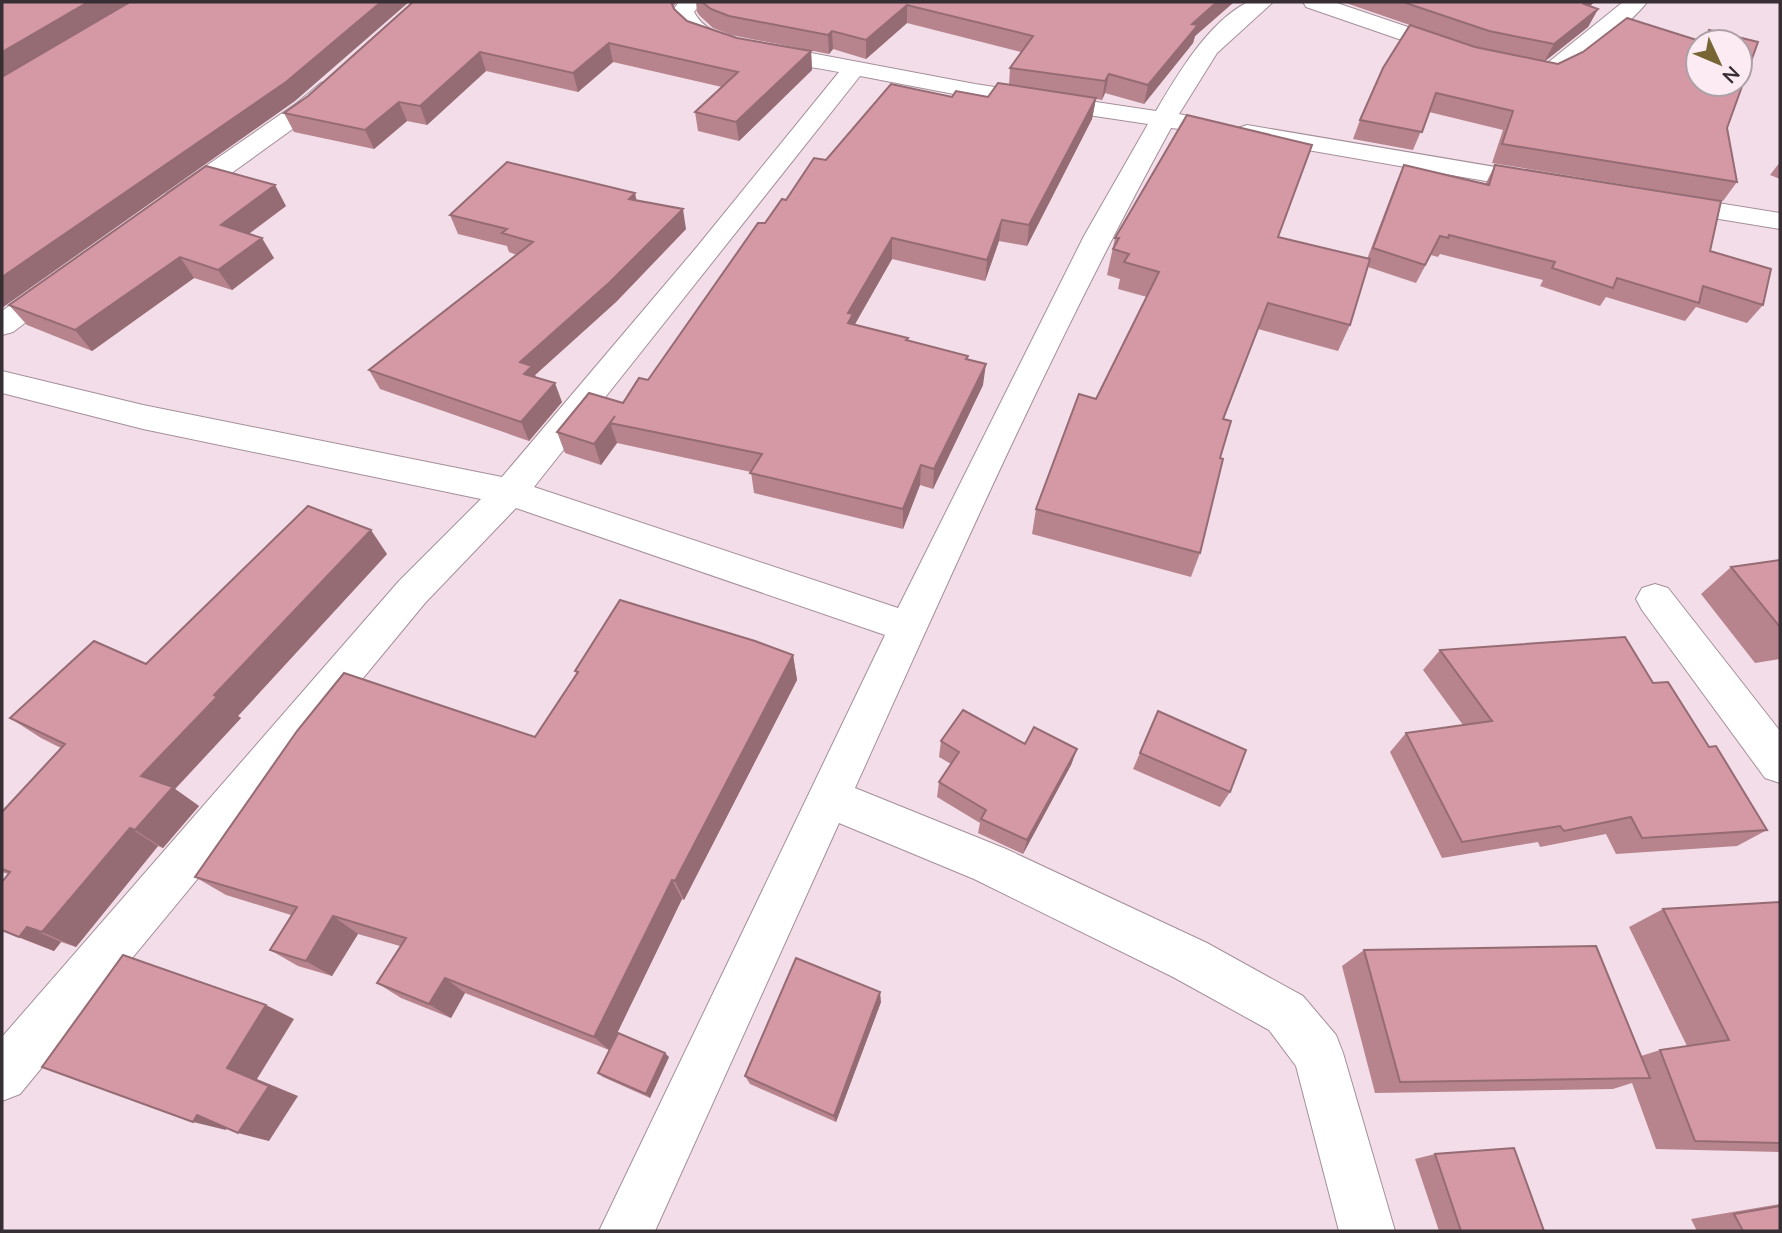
<svg xmlns="http://www.w3.org/2000/svg" width="1782" height="1233" viewBox="0 0 1782 1233" font-family="Lato,sans-serif">
  <style>
    .lines { fill: none; stroke-linecap: round; stroke-linejoin: round }
    .minor-casing { stroke: #a48f9a; stroke-width: 2 }
    .minor { fill: #fff; fill-rule: evenodd }
    .wall { fill: #b7848e }
    .shaded-wall { fill: #956b74 }
    .building { fill: #d599a5; stroke: #956b74; stroke-width: 2 }
  </style>
  <rect width="100%" height="100%" fill="#f3dde8"/>
  <g class="lines">
    <defs>
      <path id="minor" d="M679,2h23l-8,10c9,17 25,22 43,27l238,45 181,27c22,-37 51,-87 90,-108 7,-3 19,-1 27,-1l-56,51 -38,61 18,4 3,5 -3,5 -9,2 -17,-2c-117,214 -216,438 -316,660l151,61 201,94 96,53 33,39 7,18 52,178h-56l-43,-165 -27,-36 -96,-53 -199,-98 -135,-56 -184,408h-56l286,-596 -369,-127 -91,95 -405,491 -18,7v-64l397,-456 82,-82 -338,-70 -141,-36v-22l141,34 359,72 194,-229 143,-176c-35,-7 -122,-17 -148,-35 -9,-6 -15,-16 -19,-26zM860,76l115,22 173,26 -64,112 -186,372 -364,-121z
        M1303,2h31l130,44 4,5 -4,5h-16l-142,-49z
        M1623,2h24c-10,15 -77,73 -93,77 -11,3 -27,-3 -38,-6l-4,-5 4,-5 8,-2 21,4z
        M329,81l8,2 4,5 -26,25 -128,92 -10,2 -10,-2 -4,-6 4,-6 130,-90 24,-20z
        M1247,125l296,50 9,2 4,6 -4,6 -9,2 -305,-53 -4,-5 4,-5z
        M1668,195l112,18v16l-122,-20 -4,-6 4,-6z
        M60,274l10,3 5,6 -5,6 -57,43 -11,3v-24l48,-34z
        M1655,584l13,4 112,143v52l-15,-5 -123,-168 -6,-11 6,-11z"/>
    </defs>
    <use href="#minor" class="minor-casing"/>
    <use href="#minor" class="minor"/>
  </g>
  <path class="wall" d="M413,2h264l-4,5 14,14 50,17 74,13 1,19 -73,71 -41,-10 -3,-19 27,-25 -109,-25 -35,30 -92,-21 -59,54 -20,-4 -33,28 -80,-17 -10,-19 24,-17z
    M696,2h538l-39,34 -2,7 -49,61 -39,-11 -3,7 -6,-1 -4,20 -65,127 -28,-5 -14,40 -93,-22 -38,66 54,13v3l59,19 16,25 -50,104 -13,-4 -17,44 -149,-36 -3,-21 -134,-29 -16,22 -36,-12 -8,-21 66,-29 25,-23 117,-157 61,-63 126,-63h36l21,-12 1,-17 11,-16 -114,-29 -41,36 -33,-10 -4,5 -98,-19 -18,-7 -13,-12 -3,-4z
    M1343,2h251l-4,4 8,3 -10,18 -43,34 13,3 143,-23 8,-11 28,152 -14,19 -231,-38 11,-33 -74,-18 -16,38 -60,-11 7,-19 70,-88z
    M1780,162v17l-10,-4z
    M1404,165l81,20 10,-20 215,86 53,54 -16,18 -51,-16 -11,14 -79,-24 -6,9 -60,-20 3,-6 -103,-26 -2,3 -7,-2 -15,28 -48,-16 -18,58 -12,26 -80,-22 -34,90 -4,39 -20,95 -9,24 -159,-43 4,-25 60,-110 51,-102 -29,-8 2,-10 -13,-4 8,-37 163,-1 89,22 29,-76z
    M636,200l50,29 -70,73 -81,73 1,2 26,25 -33,39 -149,-52 -11,-19 148,-115 -8,-3 -2,-6 -49,-12 -8,-19z
    M286,206l-37,28 25,24 -42,32 -38,-12 -102,73 -65,-26 -18,-20z
    M387,554l-149,162 3,2 -66,71 24,17 -36,42 -5,-2 -82,101 -15,-5 -7,9 -52,-20v-49l6,-8 -6,-2v-60l59,-64 -20,-10 -31,-20 136,-54z
    M1780,560v99l-25,4 -54,-69 30,-27z
    M1440,650l213,33 56,64 58,83 -30,16 -121,8 -10,-20 -66,13 -2,-5 -96,16 -52,-106 16,-19 57,-8 -40,-55z
    M793,655l4,25 -113,220 -2,-1 -73,151 -144,-57 -14,25 -50,-20 -24,-15 23,-37 -42,-12 -26,42 -34,-10 -28,-16 21,-35 -65,-20 -31,-18 340,-140 42,-63 -2,-3z
    M1158,711l72,81 -10,15 -87,-38z
    M941,741l84,3 52,5 -6,16 -48,89 -45,-21 2,-10 -43,-26 2,-15 12,-18 -12,-7z
    M1780,902v250l-124,-3 -24,-66 -19,6 -238,4 -33,-127 22,-16 277,106 19,-6 27,-4 -58,-119 34,-18z
    M881,1002l-45,120 -86,-38 -5,-8z
    M669,1057l-19,41 -47,-21 -5,-4z
    M1435,1154l109,77h-105l-24,-72z
    M1780,1204v27h-83l-6,-12z"/>
  <path class="shaded-wall" d="M88,2h41l-127,76v-26z
    M381,2h28l-114,99 -293,207v-31z
    M1217,2h17l-39,34 -2,7 -49,61 4,-19 44,-61z
    M1587,2h7l-19,20 9,-18z
    M907,5v18l-41,36v-19z
    M1598,9l-10,18 -44,35 10,-18z
    M832,31l1,18 -4,5 -1,-19z
    M609,43l4,19 -35,30 -5,-19z
    M811,51l1,19 -73,71 -3,-19z
    M480,52l6,19 -59,54 -7,-19z
    M1109,74l-4,19 -3,7 3,-19z
    M1096,98l-4,21 -65,127 2,-21z
    M399,102l8,19 -33,28 -9,-19z
    M275,185l11,21 -53,39 -12,-20z
    M635,193l4,19 -10,-13z
    M683,209l3,20 -70,73 -81,73 4,10 -8,8 -11,-31z
    M1002,220l-3,21 -14,40 2,-21z
    M262,238l12,20 -42,32 -14,-20z
    M892,238v21l-38,67v9l-5,-13 -1,-9z
    M180,257l14,21 -102,73 -17,-21z
    M986,364l-3,21 -50,104 1,-20z
    M555,383l7,19 -33,39 -8,-19z
    M610,423l7,20 -16,22 -7,-21z
    M921,465l-1,20 -17,44v-20z
    M371,530l16,24 -149,162 3,2 -66,71 24,17 -36,42 -28,-18 6,-54 73,-81z
    M793,655l4,25 -113,220 -9,-19z
    M1077,749l-6,16 -48,89 4,-14z
    M130,828l28,18 -82,101 -34,-15z
    M672,880l10,19 -73,151 -15,-13z
    M333,916l25,18 -26,42 -26,-15z
    M27,927l34,15 -7,9 -35,-14z
    M445,978l20,15 -14,25 -22,-14z
    M880,992l1,10 -45,120 -2,-6z
    M266,1005l28,14 -37,60 41,17 -29,45 -31,-8 -11,-65z
    M665,1053l4,4 -19,41 -4,-4z
    M197,1115l32,9 -3,6 -33,-8z"/>
  <path class="building" d="M2,2h86l-86,50z
    M130,2h251l-95,80 -284,195v-200z
    M413,2h258l3,7 13,12 50,17 74,13 -75,71 -41,-10 43,-40 -129,-29 -36,30 -93,-21 -60,54 -21,-4 -34,28 -81,-17 24,-17z
    M702,2h515l-25,22 6,1 -50,60 -39,-11 -4,7 -95,-13 23,-32 -126,-31 -41,35 -34,-9 -4,4 -99,-19 -18,-7z
    M1403,2h184l-3,2 14,5 -44,35 -65,-13z
    M1627,18l76,24h-5v42h42v-42h-36l5,-12 49,12 -31,86 10,54 -235,-38 11,-33 -77,-18 -14,39 -62,-12 23,-52 27,-43 65,22 83,17 25,-12z
    M998,83l98,15 -67,127 -27,-5 -15,40 -95,-22 -44,75 5,1 -5,9 60,15 -2,2 62,16 -2,3 20,5 -52,105 -13,-4 -18,44 -153,-36 12,-19 -152,-31 5,-7 -21,28 -37,-12 32,-39 34,10 16,-25 9,2 110,-157h7l17,-24 4,1 28,-42 12,2 65,-76 61,13 4,-6 32,6z
    M1187,115l125,30 -34,92 92,22 -20,66 -82,-22 -45,116 8,2 -11,37 3,1 -23,94 -164,-44 43,-115 17,5 63,-127 -35,-10 5,-8 -16,-5 6,-11h-4z
    M507,162l128,31 -6,6 54,10 -73,73 -90,80 12,4 -8,8 31,9 -34,39 -152,-52 164,-128 -31,-9 5,-4 -57,-14z
    M1404,165l85,20 6,-20 226,36 -11,50 61,18 -8,36 -60,-19 -4,17 -82,-25 -4,10 -61,-20 3,-6 -106,-27 -1,3 -8,-2 -15,29 -52,-17z
    M206,166l69,19 -54,40 41,13 -44,32 -38,-13 -105,73 -66,-25z
    M308,506l63,24 -157,165 3,2 -76,79 32,11 -38,43 -5,-2 -88,104 -15,-5 -8,10 -17,-7v-48l8,-10 -8,-3v-57l63,-68 -55,-26 84,-77 52,23z
    M1780,560v67l-49,-60z
    M620,600l135,41 38,14 -118,226 -3,-1 -78,157 -149,-59 -16,26 -52,-21 29,-45 -73,-22 -27,45 -36,-11 27,-43 -102,-30 102,-146 47,-58 191,64 43,-65 -3,-1z
    M1625,637l28,46 15,-1 41,65 7,-1 51,84 -125,8 -11,-21 -67,14 -4,-5 -98,16 -56,-109 86,-12 -52,-71z
    M963,710l62,34 9,-17 43,22 -50,91 -46,-21 5,-9 -47,-28 20,-30 -18,-11z
    M1158,711l88,39 -16,42 -90,-39z
    M1780,902v241l-85,-2 -35,-91 69,-10 -66,-131z
    M1596,946l54,132 -250,4 -36,-132z
    M123,955l143,50 -39,63 42,18 -31,47 -41,-18 -4,7 -151,-55z
    M796,958l84,34 -46,124 -89,-40z
    M618,1033l47,20 -19,41 -48,-21z
    M1514,1148l30,83h-83l-26,-77z
    M1780,1206v25h-37l-9,-17z"/>
  <rect width="1782" height="1233" fill="none" stroke="#372f33" stroke-width="7"/>
  <g transform="translate(1719 63) rotate(134)"><circle r="33" fill="#fdebf4" stroke="#aea0a7" stroke-width="2"/>
  <path d="M0-5L12 26L0 18L-12 26Z" fill="#776534"/>
  <text y="-10" font-size="19" font-weight="bold" text-anchor="middle" fill="#372f33">N</text>
  </g>
</svg>
